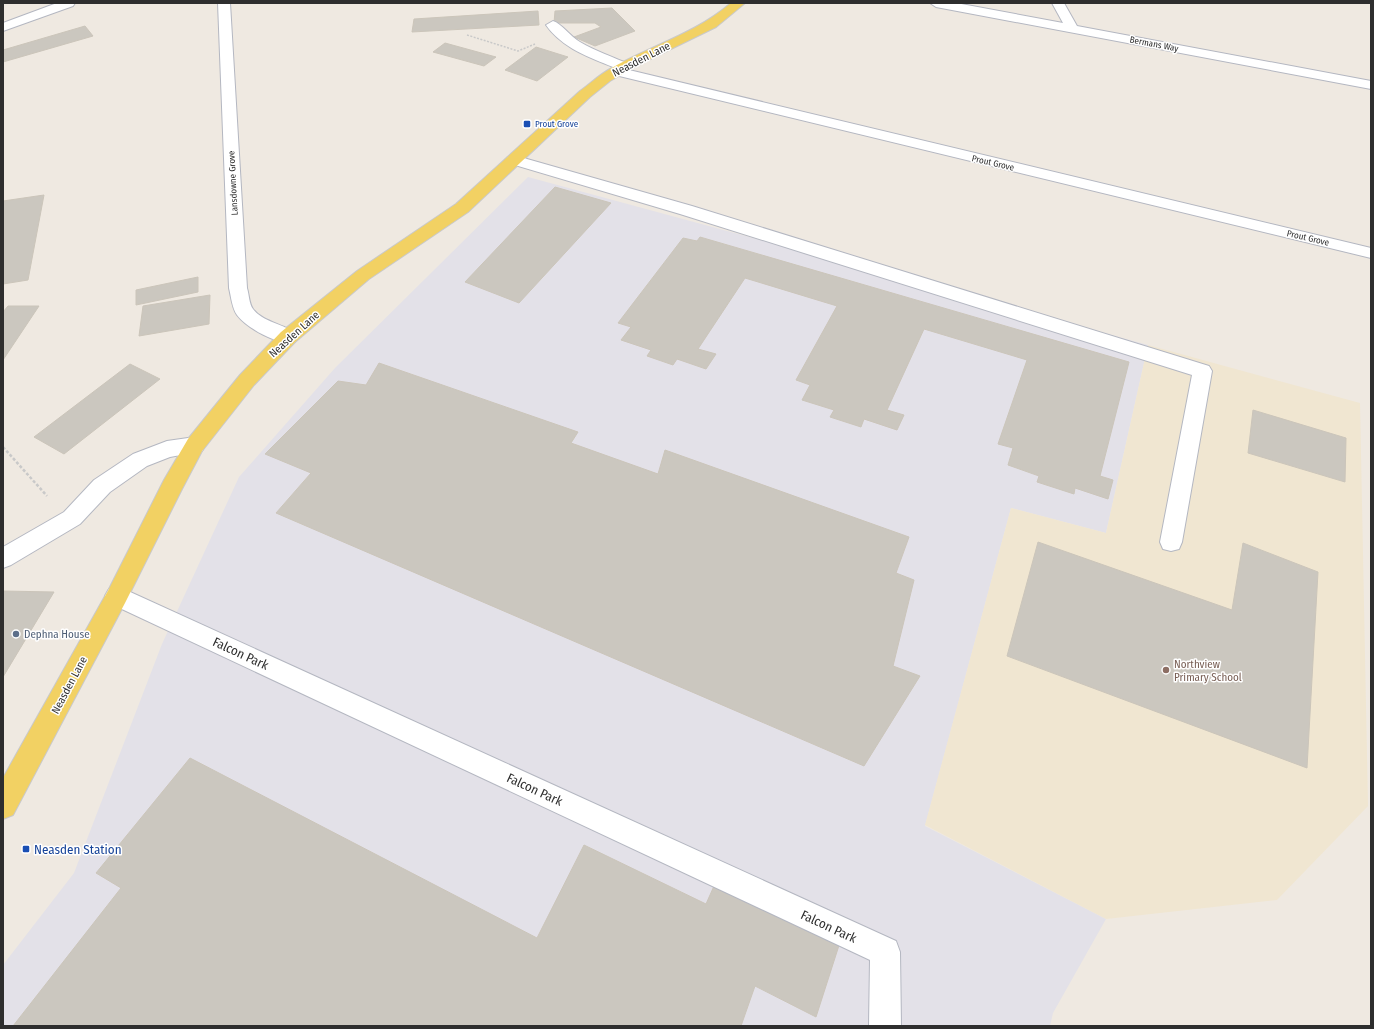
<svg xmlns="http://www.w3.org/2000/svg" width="1374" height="1029" viewBox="0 0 1374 1029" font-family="'Fira Sans Condensed',sans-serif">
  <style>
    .industrial { fill: #e3e1e8 }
    .education { fill: #f0e6d1 }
    .building { fill: #cbc7bf; stroke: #cbc5ba }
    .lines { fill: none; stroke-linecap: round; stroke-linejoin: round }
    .minor-casing { stroke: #b4b7c1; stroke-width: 2 }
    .major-casing { stroke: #c9c9c9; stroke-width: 2 }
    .path-far1 { stroke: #c9c9c9; stroke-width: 1.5; stroke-dasharray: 2 1.5; stroke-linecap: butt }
    .path { stroke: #c9c9c9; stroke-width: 2.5; stroke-dasharray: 3 2; stroke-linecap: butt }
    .minor { fill: #fff; fill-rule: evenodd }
    .major { fill: #f2d163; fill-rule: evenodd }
    .transit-dot { fill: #1a4fb4; stroke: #fff; stroke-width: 1.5 }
    .service-dot { fill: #5c6f8a; stroke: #fff; stroke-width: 1.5 }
    .education-dot { fill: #8d6e63; stroke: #fff; stroke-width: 1.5 }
    .labels { text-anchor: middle; stroke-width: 3; stroke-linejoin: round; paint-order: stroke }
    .far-street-label { font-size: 9px; fill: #2e2e2e; stroke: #fff }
    .far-transit-label { font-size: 9px; fill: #164399; stroke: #fff; text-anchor: start }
    .street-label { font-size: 11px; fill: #2e2e2e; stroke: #fff }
    .service-label { font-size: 11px; fill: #4e5e75; stroke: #fff; text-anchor: start }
    .education-label { font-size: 11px; fill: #785e54; stroke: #fff; text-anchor: start }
    .near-street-label { font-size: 13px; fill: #2e2e2e; stroke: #fff }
    .near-transit-label { font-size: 13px; fill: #164399; stroke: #fff; text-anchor: start }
  </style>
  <rect width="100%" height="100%" fill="#efe9e1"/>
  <path class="industrial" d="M528,177l620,168 -42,188 -95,-25 -86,318 181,93 -53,94 -3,13h-1047v-61l71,-92 88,-229 77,-167 96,-109z"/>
  <path class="education" d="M1148,345l212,58 8,403 -91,94 -171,19 -181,-94 86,-317 95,25z"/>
  <path class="building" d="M612,8l23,23 -40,15 -21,-9 27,-10 -6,-4h-41l1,-12z
    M538,11l1,14 -127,7 2,-13z
    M85,26l8,10 -90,26v-12z
    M445,43l51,14 -12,9 -51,-14z
    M536,47l32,10 -31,24 -32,-11z
    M555,187l56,16 -92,100 -54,-21z
    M44,195l-16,85 -25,4v-83z
    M700,237l429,125 -29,114 13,4 -5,19 -33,-11 -1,6 -37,-12 2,-6 -31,-11 5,-17 -15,-4 29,-84 -103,-31 -37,81 17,5 -7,15 -33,-11 -3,8 -31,-10 4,-7 -32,-10 8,-15 -14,-5 41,-74 -92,-28 -47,71 18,5 -10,15 -29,-10 -4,6 -26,-9 4,-6 -30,-10 10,-13 -13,-4 65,-85 14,3z
    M198,277v15l-62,13v-15z
    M210,295l-1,29 -70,12 4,-30z
    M8,306h31l-36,54v-48z
    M379,363l199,69 -7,11 87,31 7,-24 244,87 -13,36 18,7 -21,86 27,10 -56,90 -588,-253 35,-40 -46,-19 73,-73 28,4z
    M130,364l30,15 -96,75 -30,-17z
    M1253,410l93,28 -1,44 -97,-29z
    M1038,542l194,68 11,-67 75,29 -11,196 -300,-112z
    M3,591l51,1 -51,85z
    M190,758l347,180 47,-93 122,59 12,-27 124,59 -26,81 -61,-31 -14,40h-728l108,-138 -25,-15z"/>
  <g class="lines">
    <defs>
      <path id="minor" d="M57,3h18l-2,3 -70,25v-8z
        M218,3h12l17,285c2,6 2,16 6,21 11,15 37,15 44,28l-2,5c-17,4 -48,-14 -58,-27 -5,-7 -6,-19 -8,-27z
        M930,3h26l107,20 -11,-20h12l13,23 294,55v8l-435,-82z
        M553,21c8,2 18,16 27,21 15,9 33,15 49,22l2,3 -2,3 742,178v10l-760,-184 -2,-3 4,-4c-24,-10 -51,-19 -67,-42z
        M513,155l179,51 517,160 3,5 -30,171 -3,7 -8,2 -8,-2 -3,-7 32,-167 -512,-161 -172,-51 -3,-3 3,-3z
        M195,437l7,2 3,6 -3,6 -32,6 -23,9 -37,26 -30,32 -69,41 -8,3v-21l61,-35 30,-32 39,-26 34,-13z
        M117,586l779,355 4,11 1,74h-32l1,-66 -761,-357 -4,-7 4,-7z"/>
      <path id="major" d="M731,3h14l-29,24 -78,38 -28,16 -20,16 -122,115 -99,67 -74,63 -41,43 -52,66 -20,38 -57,114 -112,212 -10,4v-41l106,-189 55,-109 24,-41 52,-64 41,-43 76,-61 99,-67 124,-113c10,-7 19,-16 30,-22 40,-23 85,-35 121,-66z"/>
    </defs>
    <use href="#minor" class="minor-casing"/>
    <use href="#major" class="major-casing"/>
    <path class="path-far1" d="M467,35l51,16 17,-7"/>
    <path class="path" d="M3,447l44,49"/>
    <use href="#minor" class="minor"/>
    <use href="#major" class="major"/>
  </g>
  <g class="transit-dot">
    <rect x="523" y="120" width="8" height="8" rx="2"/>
    <rect x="22" y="845" width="8" height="8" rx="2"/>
  </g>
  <circle class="service-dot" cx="16" cy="634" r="4"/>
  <circle class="education-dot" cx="1166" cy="670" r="4"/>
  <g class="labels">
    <g class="far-street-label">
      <text transform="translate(1154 44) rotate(11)" y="3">Bermans Way</text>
      <text transform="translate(993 163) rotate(13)" y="3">Prout Grove</text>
      <text transform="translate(233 183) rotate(-93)" y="3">Lansdowne Grove</text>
      <text transform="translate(1308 238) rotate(13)" y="3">Prout Grove</text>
    </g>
    <g class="far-transit-label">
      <text x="535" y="127">Prout Grove</text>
    </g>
    <g class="street-label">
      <text transform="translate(641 59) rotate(-27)" y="4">Neasden Lane</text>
      <text transform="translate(294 334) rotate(-42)" y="4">Neasden Lane</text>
      <text transform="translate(69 685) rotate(-62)" y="4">Neasden Lane</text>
    </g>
    <g class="service-label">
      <text x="24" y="638">Dephna House</text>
    </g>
    <g class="education-label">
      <text x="1174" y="668">Northview<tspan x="1174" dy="13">Primary School</tspan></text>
    </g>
    <g class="near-street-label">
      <text transform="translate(241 653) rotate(25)" y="5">Falcon Park</text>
      <text transform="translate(535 789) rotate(25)" y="5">Falcon Park</text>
      <text transform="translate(829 926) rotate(25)" y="5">Falcon Park</text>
    </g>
    <g class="near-transit-label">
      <text x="34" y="854">Neasden Station</text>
    </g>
  </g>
  <rect width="1374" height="1029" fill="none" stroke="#2e2e2e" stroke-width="8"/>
</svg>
